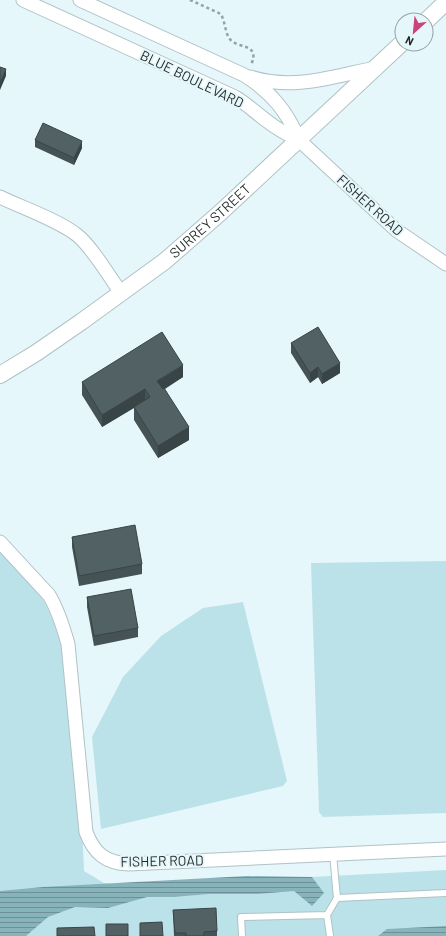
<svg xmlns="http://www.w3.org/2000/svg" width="446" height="936" viewBox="0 0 446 936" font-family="Barlow,sans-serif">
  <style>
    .green { fill: #bce2e9 }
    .water { fill: url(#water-rules) }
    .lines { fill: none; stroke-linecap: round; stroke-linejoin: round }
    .service-casing { stroke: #b0c2c5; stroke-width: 8 }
    .minor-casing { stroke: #b0c2c5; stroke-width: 15 }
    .tertiary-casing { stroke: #b0c2c5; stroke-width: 18 }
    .path { stroke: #95a2a5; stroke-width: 2.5; stroke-dasharray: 3 3; stroke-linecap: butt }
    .service { stroke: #fff; stroke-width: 6 }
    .minor { stroke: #fff; stroke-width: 13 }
    .tertiary { stroke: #fff; stroke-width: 16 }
    .wall { fill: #465356 }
    .shaded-wall { fill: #394446 }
    .building { fill: #516164; stroke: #394446 }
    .labels { text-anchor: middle; stroke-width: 4; stroke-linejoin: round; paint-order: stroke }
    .street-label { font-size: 14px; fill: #1f2627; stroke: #e5f7fa }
  </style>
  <defs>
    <pattern id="water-rules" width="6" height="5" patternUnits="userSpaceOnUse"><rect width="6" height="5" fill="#87b3bb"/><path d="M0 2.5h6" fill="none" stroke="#6e9198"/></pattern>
  </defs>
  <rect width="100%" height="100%" fill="#e5f7fa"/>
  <path class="green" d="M0,549c11,12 25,23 34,36 13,19 21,38 27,60l21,179 2,47 20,12 104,11 104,-17 134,-7v66h-446z
    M446,561v252l-123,4 -4,-5 -8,-249z
    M243,602l44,179 -4,5 -182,43 -9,-92 31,-60 38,-41 42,-28z"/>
  <path class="water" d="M247,876l65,1 12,16 -12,13 -18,-15 -37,3h-49l-34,3h-27l-39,11 -33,-1 -27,10 -22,19h-26v-45l43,-4z
    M446,926v10h-68l9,-7z"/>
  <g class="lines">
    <defs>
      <path id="service" d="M337,898l109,-5
        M242,936l-1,-19 86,-2
        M330,936l-3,-21 10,-17 -4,-44"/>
      <path id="minor" d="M23,0l212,97c12,7 21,16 32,24 10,8 21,14 32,19l97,90 50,34
        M80,0l164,75c27,17 43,36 55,65
        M250,77c45,14 83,-1 126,-9
        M0,197c23,11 58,23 77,38 15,12 32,41 44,58
        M0,542l49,53c9,15 14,31 19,49l18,188c8,21 19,31 43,32l317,-15"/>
      <g id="tertiary">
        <path d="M426,21l20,-19"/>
        <path id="s1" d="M0,375l36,-22 45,-31 84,-61 56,-49 181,-169"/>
      </g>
    </defs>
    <use href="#service" class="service-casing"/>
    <use href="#minor" class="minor-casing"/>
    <use href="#tertiary" class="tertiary-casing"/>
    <path class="path" d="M190,0l31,14c4,8 4,17 8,24 8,12 32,4 22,27"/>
    <use href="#service" class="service"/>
    <use href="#minor" class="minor"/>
    <use href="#tertiary" class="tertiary"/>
  </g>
  <path class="wall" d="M35,140l47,8 -8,17 -39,-18z
    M291,343l49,30 -18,11 -4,-7 -8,6 -19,-30z
    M183,377l-18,12 24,51 -31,18 -24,-38v-12l-32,19 -20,-32v-13z
    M72,537l70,27v10l-63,12 -7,-39z
    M87,597l51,31v9l-44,9 -7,-39z
    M173,910l44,21v5h-43z"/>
  <path class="shaded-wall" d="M6,69v7l-6,14v-7z
    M82,141v7l-8,17v-7z
    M340,363v10l-18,11v-10z
    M183,365v12l-26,16v-12z
    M318,367v10l-8,6v-10z
    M145,389v12l-43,26v-12z
    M189,427v13l-31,18v-12z"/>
  <path class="building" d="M0,67l6,2 -6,14z
    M43,123l39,18 -8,17 -39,-18z
    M318,327l22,36 -18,11 -4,-7 -8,6 -19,-30z
    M162,332l21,33 -26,16 6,8 1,-1 25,39 -31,19 -24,-39 16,-10 -5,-8 -43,26 -20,-33z
    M135,525l7,39 -63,12 -7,-39z
    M131,589l7,39 -44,8 -7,-39z
    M216,908l1,23 -13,1v4h-18v-3h-11l-2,-23z
    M162,922l1,14h-23v-13z
    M106,924h22v12h-22z
    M94,927l1,9h-38v-8z"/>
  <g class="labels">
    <g class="street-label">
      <text transform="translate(192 79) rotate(26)" y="5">BLUE BOULEVARD</text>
      <text transform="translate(370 205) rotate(42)" y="5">FISHER ROAD</text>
      <text dy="5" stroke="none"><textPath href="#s1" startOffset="261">SURREY STREET</textPath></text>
      <text transform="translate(162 861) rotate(-1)" y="5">FISHER ROAD</text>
    </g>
  </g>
  <g transform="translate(414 32) rotate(207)"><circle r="19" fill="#e5f7fa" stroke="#96a3a6"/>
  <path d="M0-3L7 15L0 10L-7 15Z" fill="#cc437c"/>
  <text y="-6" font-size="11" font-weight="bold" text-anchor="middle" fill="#1f2627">N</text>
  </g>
</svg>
